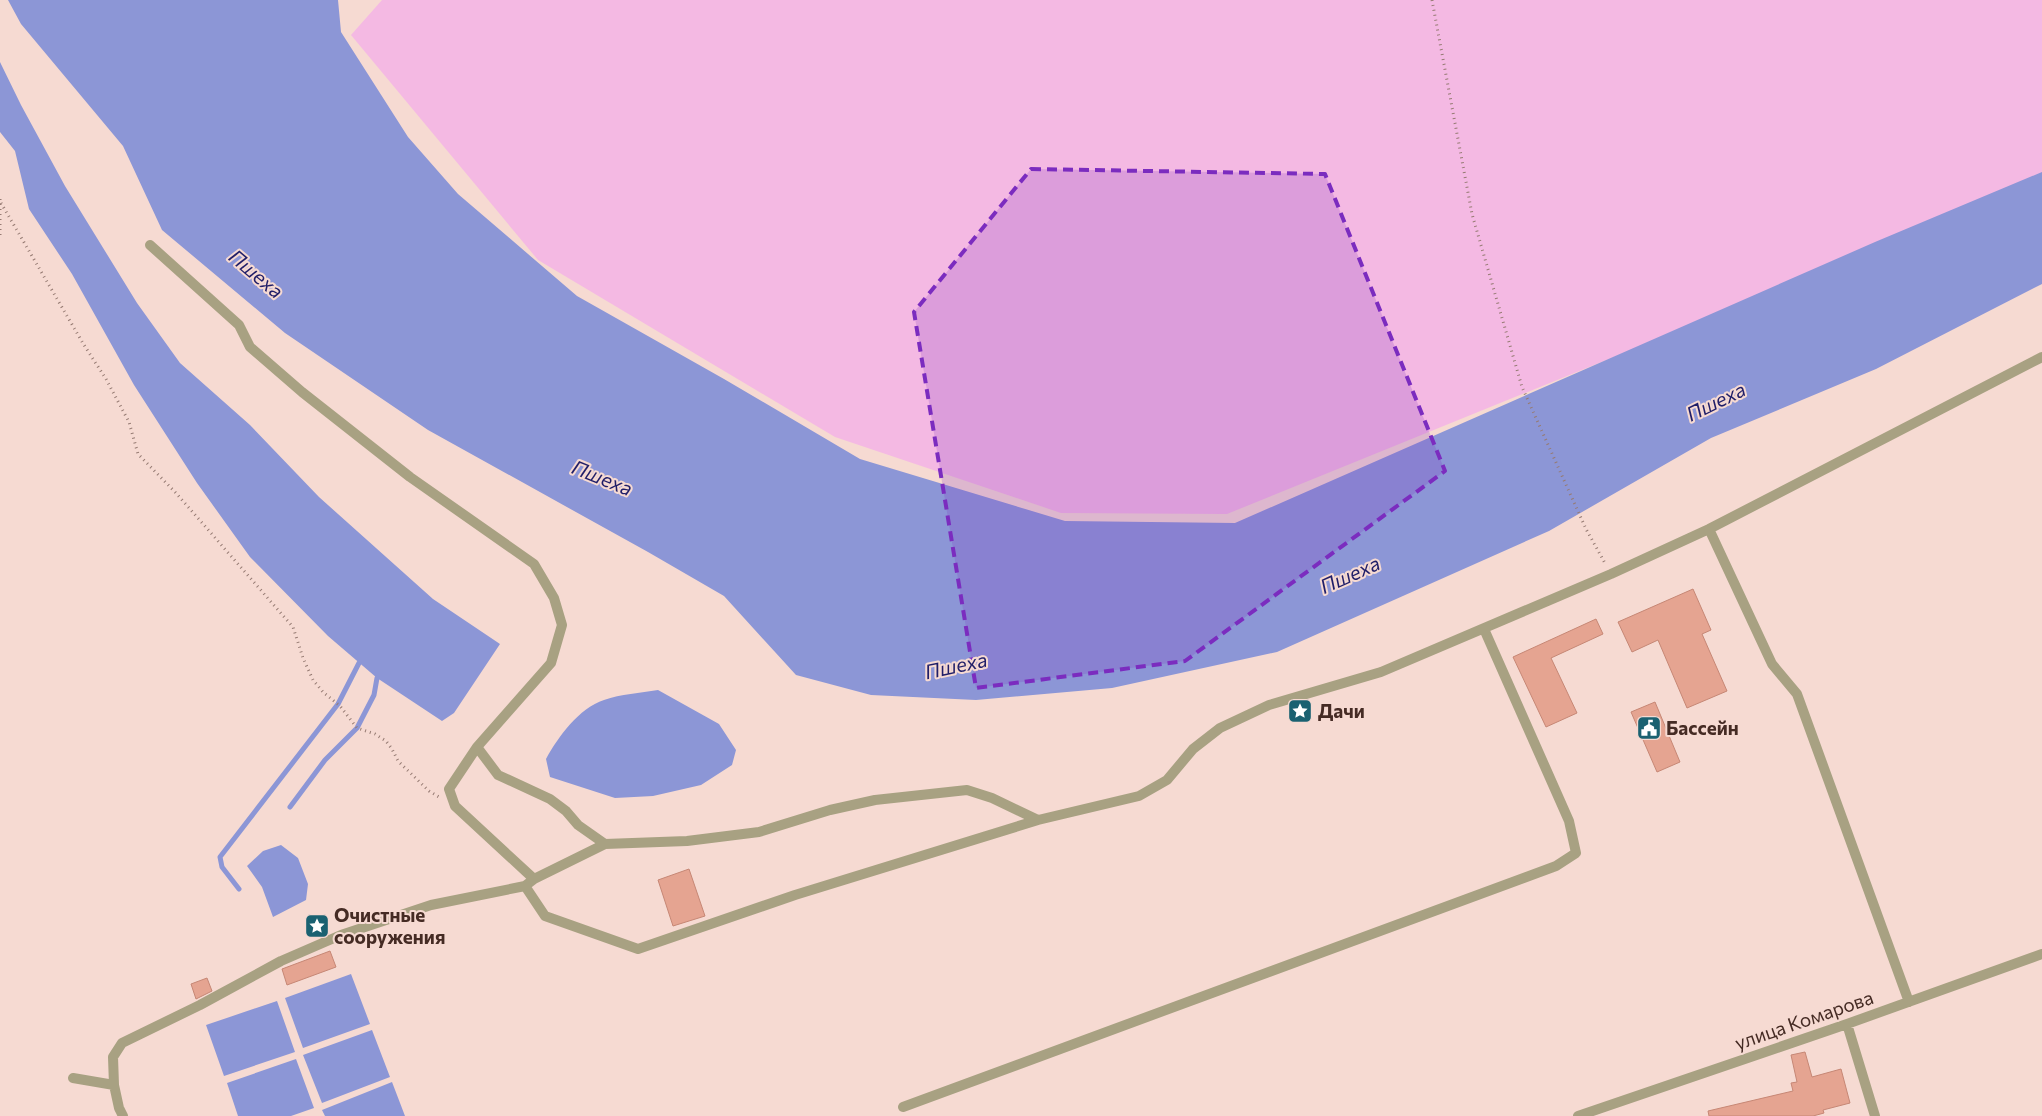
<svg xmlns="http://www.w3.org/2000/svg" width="2042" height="1116" viewBox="0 0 2042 1116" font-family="Commissioner,sans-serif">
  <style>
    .green { fill: #f4b9e3 }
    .water { fill: #8c96d6 }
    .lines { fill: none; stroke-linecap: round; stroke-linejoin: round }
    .stream { stroke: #8c96d6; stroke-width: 5 }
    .building { fill: #e5a491; stroke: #c68775 }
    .path { stroke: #967b73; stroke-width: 3; stroke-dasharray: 1 4; stroke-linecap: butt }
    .lane { stroke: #a8a182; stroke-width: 10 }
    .marked { fill: #7b2cbf; fill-opacity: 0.2; stroke: #7b2cbf; stroke-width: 4; stroke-dasharray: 10 6; stroke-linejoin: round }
    .labels { text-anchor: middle; stroke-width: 4; stroke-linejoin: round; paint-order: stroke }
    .poi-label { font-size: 19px; font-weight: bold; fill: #452b24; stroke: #f6dad2; text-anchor: start }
    .street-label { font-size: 19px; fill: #452b24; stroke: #f6dad2 }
    .water-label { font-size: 20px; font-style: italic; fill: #201e68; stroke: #f6dad2 }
  </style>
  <rect width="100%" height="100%" fill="#f6dad2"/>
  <path class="green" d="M382,0h1660v183l-815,331 -166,-1 -226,-76 -297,-177 -187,-225z"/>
  <path class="water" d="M8,0h330l3,32 67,105 50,57 119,102 147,83 136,80 205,62 170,2 640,-281 167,-70v112l-166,85 -165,69 -162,93 -272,121 -165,36 -136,12 -105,-5 -75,-20 -72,-79 -76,-44 -220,-122 -143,-97 -123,-103 -39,-84 -102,-122z
    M0,62l21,43 44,81 72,117 43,60 70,62 69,72 114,102 67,45 -46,69 -12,8 -65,-43 -49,-42 -78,-79 -53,-74 -63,-98 -62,-111 -43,-65 -14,-58 -15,-19z
    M658,690l61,34 17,26 -4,15 -31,20 -48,11 -38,2 -65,-21 -4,-18c12,-22 33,-51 58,-59 17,-6 36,-7 54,-10z
    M281,845l17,13 10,26 -2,16 -33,17 -11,-30 -15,-21 16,-15z
    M351,974l19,50 -67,24 -18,-50z
    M277,1001l18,51 -71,24 -18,-51z
    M372,1030l18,47 -68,26 -19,-48z
    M296,1059l18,49 -23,8h-53l-11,-33z
    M392,1082l13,34h-80l-3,-6z"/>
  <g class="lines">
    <path class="stream" d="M290,807l35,-47 32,-32 17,-33 3,-17
      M239,889l-17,-22 -2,-10 118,-153 21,-41"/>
  </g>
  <path class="building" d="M1693,589l18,41 -9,4 25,57 -40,17 -29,-68 -26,12 -14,-30z
    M1596,619l7,15 -52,24 26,55 -31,14 -33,-70z
    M1655,702l25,60 -23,10 -26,-60z
    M689,869l16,47 -32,10 -15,-46z
    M319,916l7,14 -12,6 -7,-15z
    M330,951l6,16 -49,18 -5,-16z
    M207,978l5,13 -16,8 -5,-15z
    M1805,1052l7,25 29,-8 9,34 -27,7 1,3 -11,3h-104l-1,-5 85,-20 -2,-8 6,-1 -6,-27z"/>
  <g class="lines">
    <path class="path" d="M1432,0l40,214 50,173 64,142 20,36
      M0,199v40
      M1,203l83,142 22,34 23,43 9,32 38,39 117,134 10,31 10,22 10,12 17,14 17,22 18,6 11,7 6,8 6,12 31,30 10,6"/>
    <path class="lane" d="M150,245l89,80 11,22 52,45 108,85 124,87 20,34 8,27 -11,38 -74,84 -28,42 6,17 79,73
      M1709,529l63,135 25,30 112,308
      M477,747l21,28 52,24 16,12 12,14 27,19
      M525,886l20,30 93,33 157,-54 243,-75
      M1847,1024l28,92
      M73,1078l41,7
      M903,1107l653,-241 20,-13 -7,-32 -85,-192
      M123,1116l-4,-8 -5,-23 -1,-28 9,-14 78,-38 81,-44 60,-26 90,-30 94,-19 9,-7 71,-35 82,-3 72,-9 71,-22 45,-10 92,-10 25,8 46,22 101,-24 28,-16 26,-31 27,-21 49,-23 112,-33 230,-98 98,-45 333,-172
      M1578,1116l269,-92 195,-70"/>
  </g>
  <path class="marked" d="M1031,169l294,5 120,297 -260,190 -209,27 -62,-376z"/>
  <defs>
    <symbol id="sight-square" viewBox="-11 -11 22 22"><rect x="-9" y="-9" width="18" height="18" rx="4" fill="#1a6171" stroke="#f6dad2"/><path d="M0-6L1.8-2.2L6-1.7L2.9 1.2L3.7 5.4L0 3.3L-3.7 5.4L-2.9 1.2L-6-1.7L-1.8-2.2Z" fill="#fff"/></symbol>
    <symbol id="civic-square" viewBox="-11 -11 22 22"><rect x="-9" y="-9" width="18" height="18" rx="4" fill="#1a6171" stroke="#f6dad2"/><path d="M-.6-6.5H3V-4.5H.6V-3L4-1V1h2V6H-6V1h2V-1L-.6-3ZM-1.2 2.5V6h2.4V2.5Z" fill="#fff"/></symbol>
  </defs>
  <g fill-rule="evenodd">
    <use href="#sight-square" x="1286" y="697" width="28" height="28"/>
    <use href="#civic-square" x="1635" y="714" width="28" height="28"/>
    <use href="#sight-square" x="303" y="912" width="28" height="28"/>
  </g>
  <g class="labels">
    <g class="poi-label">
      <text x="1318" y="718">Дачи</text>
      <text x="1666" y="735">Бассейн</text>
      <text x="334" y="922">Очистные<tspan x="334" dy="22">сооружения</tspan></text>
    </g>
    <g class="street-label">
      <text transform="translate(1804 1020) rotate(-19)" y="7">улица Комарова</text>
    </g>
    <g class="water-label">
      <text transform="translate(256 274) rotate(40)" y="7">Пшеха</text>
      <text transform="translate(1716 402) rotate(-26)" y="7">Пшеха</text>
      <text transform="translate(602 478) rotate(22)" y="7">Пшеха</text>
      <text transform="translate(1350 575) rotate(-24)" y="7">Пшеха</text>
      <text transform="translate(956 666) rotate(-12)" y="7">Пшеха</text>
    </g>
  </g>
</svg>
